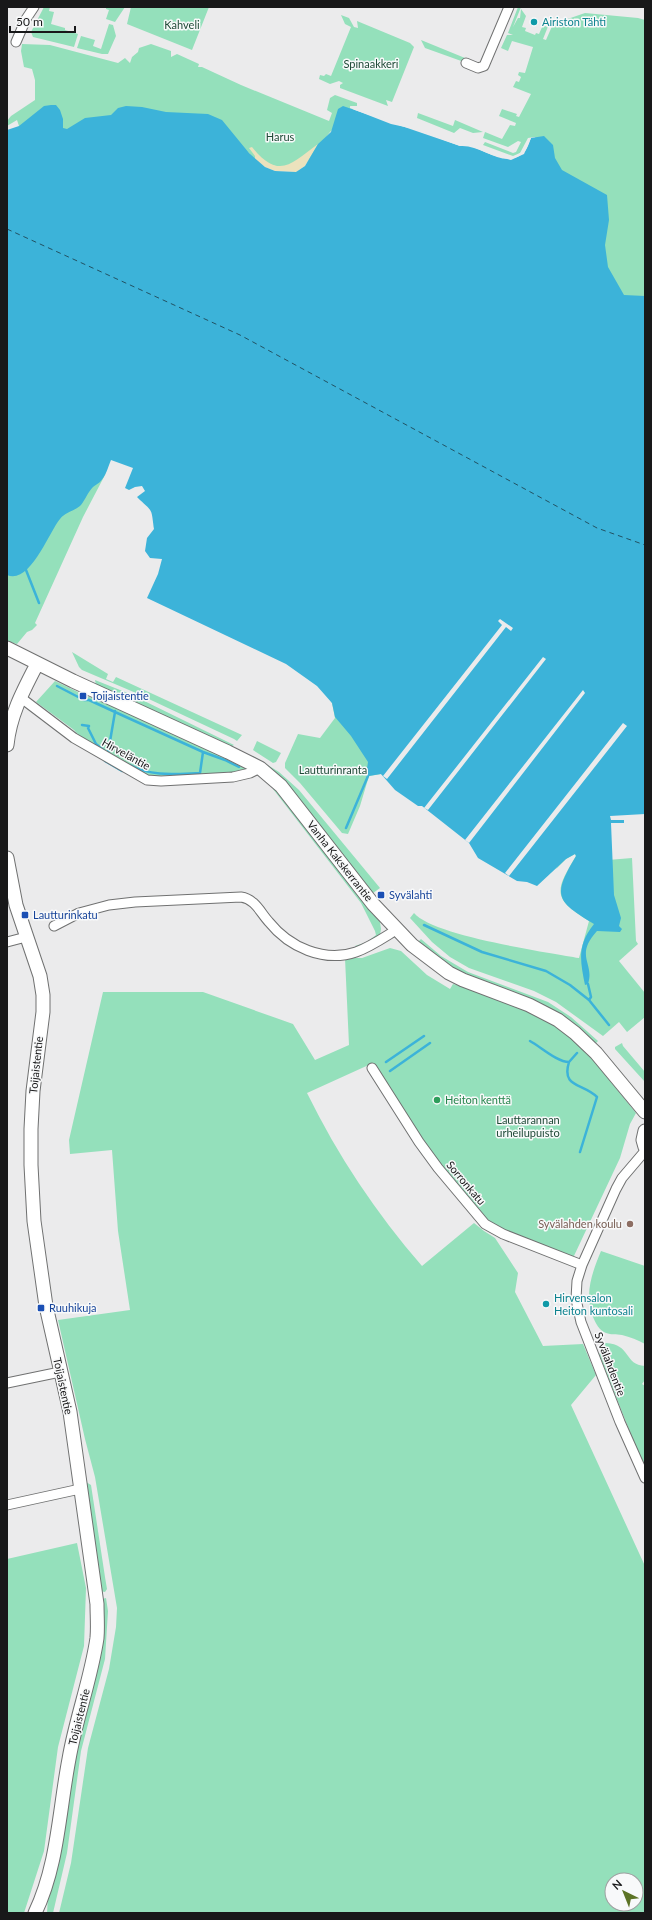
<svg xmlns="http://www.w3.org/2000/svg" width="652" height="1920" viewBox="0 0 652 1920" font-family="Lato,sans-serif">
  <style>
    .green { fill: #94e0bb; fill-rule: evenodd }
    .sand { fill: #ece2bd }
    .water { fill: #3cb3d9 }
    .pier { fill: #ebebec }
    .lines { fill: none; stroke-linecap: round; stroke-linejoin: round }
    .stream { stroke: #3cb3d9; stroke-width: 2.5 }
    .ferry { stroke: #225263; stroke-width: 1; stroke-dasharray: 5 4; stroke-linecap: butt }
    .street-casing { stroke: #707171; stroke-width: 11 }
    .secondary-casing { stroke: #707171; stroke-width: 15 }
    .street { stroke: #fff; stroke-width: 9 }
    .secondary { stroke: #fff; stroke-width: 13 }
    .culture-dot { fill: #0f9aa8; stroke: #f8f9fa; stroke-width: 1.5 }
    .transit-dot { fill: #1a4fb4; stroke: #f8f9fa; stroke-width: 1.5 }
    .leisure-dot { fill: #2e9e5b; stroke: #f8f9fa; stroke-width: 1.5 }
    .education-dot { fill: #8d6e63; stroke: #f8f9fa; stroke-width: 1.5 }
    .labels { text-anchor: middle; stroke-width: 3; stroke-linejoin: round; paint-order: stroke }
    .culture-label { font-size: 11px; fill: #0d838f; stroke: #f8f9fa; text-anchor: start }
    .park-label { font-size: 11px; fill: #1e4936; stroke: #f8f9fa }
    .transit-label { font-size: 11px; fill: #164399; stroke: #f8f9fa; text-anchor: start }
    .street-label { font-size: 11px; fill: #181819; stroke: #f8f9fa }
    .leisure-label { font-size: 11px; fill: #27864d; stroke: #f8f9fa; text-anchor: start }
    .education-label { font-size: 11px; fill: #785e54; stroke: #f8f9fa; text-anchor: end }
  </style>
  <rect width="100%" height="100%" fill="#ebebec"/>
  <path class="green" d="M44,7h6l-1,4 5,1 -3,12 14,4v2l13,4 -4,13 -41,-10 -2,-5z
    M106,7h19l-10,15 -9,-3 3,-9 -3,-1z
    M131,7h78l-17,43 -65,-26z
    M518,7h3l-8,20 5,-9h2l1,-9 5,7 -4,11 4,1 -1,3 10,4 1,-2 3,1 4,-9 4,2 2,-3 -6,15 3,1 7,-16 32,-11 53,5 7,2v321l-110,-204 -7,1 -8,15 -7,3 -30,-11 2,-3 28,11 3,-1 5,-10 -3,-1 -10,6 -25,-9 2,-6 17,7 8,-14 5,1 1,-3 -17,-7 3,-7 15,5 -1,2 3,1 12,-23 -18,-7 3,-6 3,1 2,-5 -3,-2 1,-3 6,1 8,-26 -21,-6 -4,10 -7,-3 6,-13h6l-5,-2z
    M341,15l8,3 5,9 4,1 -1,-7 53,22 4,4 -22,55 -6,-2 2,6 -48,-18v-3l3,-2 -4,-2 -9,3 -11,-5 1,-4 4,1 2,-2 5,2 20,-49 -6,-3z
    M109,24l4,1 3,11 -8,18h-6l-25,-6 4,-12 14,4 -2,6 8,3z
    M421,40l44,18 -1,4 -39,-14z
    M22,44l28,1 68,18 7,-5 5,5 2,-6 6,-5 1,-4 12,-4 20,7v6l6,-3 22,10 -1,3h4l39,18 88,36 3,-8 -5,-3 3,-12 5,-3 22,8v3h-7l4,3 -24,23 -22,29 -12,11 -41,-12 -6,-7 -62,-31 -166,10 -4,-12 -10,6v-5l4,-5 24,-16v-20l-3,-11 -8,-2 -3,-16z
    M418,113l35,13 2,-6 28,12 -10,1 -13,-5 -6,5 -37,-15z
    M106,473l-23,44 -48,106 2,2 -5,5 -5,2 -10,12 -10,-3v-97z
    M72,652l36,22 -2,5 7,3 3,-5 126,58 -5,6 -3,-2 -98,-46 -54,-23 -3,-3z
    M95,680l35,14 104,51 -4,2 -134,-62z
    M55,681l23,11 2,5 4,1 3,-2 25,9 117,52 16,10v2l-18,6 -80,1 -64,-36 -9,-10 -38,-28z
    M329,691l54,85 -2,-2 -12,2 -9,30 -12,28 -6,-1 -42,-50 -15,-15v-5l13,-29 22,4 15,-20 -3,-15 -7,-10z
    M257,741l24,12 -5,9 -3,1 -20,-13z
    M253,756l26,16 20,18 81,98 -7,5 -121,-135z
    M275,787l105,135 1,7 -1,6 -23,13 -2,-2 12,-4 9,-7 -1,-4 -14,-28 -88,-114z
    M573,841l35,19 24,-2 4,83 2,3 -19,17 26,32v24l-18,15 -8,-10 -16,14 -47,-34 -22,-11 -65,-23 -19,-11 -18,-15 -22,-24 4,-5c19,23 132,39 165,45l10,-37c-36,-22 -35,-29 -13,-65l-1,-2 -9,5 -10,10z
    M421,939l20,17 27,16 80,30 23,15 27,24 -3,3 -146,-77 -31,-25z
    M390,948l11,3 26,24 23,14 3,-5 28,8 41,15 30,16 29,22 55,68 -6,11 -10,34 -47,100 -68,-27 -19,-11 -49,-58 -46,-69 1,-2 -19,-28 -66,30c31,63 69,120 115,173l52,-43 10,8 11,7 23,35 -3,19 28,54 40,-2 13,31 -25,30 74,161v347h-586l12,-50 17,-115 21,-79 7,-42 1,-19 -22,-131 -10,-38 -27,-119 72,-10 -12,-79 -6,-81 -42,4 -1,-14 34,-148h100l90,32 22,36 34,-15 -4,-87 8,-2v2h9zM612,1880h24v24h-24z
    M622,1043l1,3 22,26v10l-30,-33v-2z
    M601,1251l44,15v78c-7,-4 -15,-7 -23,-9 -6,-1 -11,0 -16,-2 -7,-3 -10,-9 -13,-16 -9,-23 -1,-44 8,-66z
    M606,1343c25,1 18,22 39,23v14l-3,4 3,2v84l-46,-116 4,-3 -2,-7z
    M86,1482l5,3 14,92 2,12 -2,3 -5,-1z
    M77,1543l9,45 -2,58 -26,101 -14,104 -20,62h-17v-354z
    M106,1598l2,13 -3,48 -24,92 -14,102 -14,60h-6l1,-16 54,-298z"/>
  <path class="sand" d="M318,144l-13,22 -9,6 -21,-1 -10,-4 -10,-7v-4l-6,-8 3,-1c27,33 39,17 66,-3z"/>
  <path class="water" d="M51,105h5l4,5 3,9v9l4,1 18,-11 26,-3 7,-7 8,-2 16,1 24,5 42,2 14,6 27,33 16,14 10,4 21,1 9,-6 13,-22 13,-12 7,-23 5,-3 117,40c21,-2 43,23 62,8 5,-3 7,-11 9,-16l13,-2 9,9 2,13 7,12 45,25 2,25 -4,25 3,22 16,28 21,1v518l-35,2 1,4h13v3h-13l3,72 7,23 -2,8 3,3 -2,3 -23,-1c-23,25 -2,32 -9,53l-3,1c-5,-25 -8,-40 9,-61 -38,-23 -42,-28 -18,-68l-1,-2 -9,5 -29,27 -10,-4 -10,-1 -39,-23 -9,-15 -47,-37h-4l-23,-16 -14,-16 -12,2 -3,-1 2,-13 -17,-26 -16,-19 -3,-14 -15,-17 -31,-22 -139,-66 11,-24 4,-15 -12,-1 -5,-7 2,-13 7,-9c-3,-23 -1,-16 -17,-32l8,-6 -3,-5 -7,1 -6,3 -4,-2 8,-20 -22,-8c-3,7 -5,16 -11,22 -2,2 -5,3 -7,5 -5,5 -8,13 -12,18 -6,6 -16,7 -21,14 -11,13 -30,66 -53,56v-445l12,-4 25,-20z"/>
  <path class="pier" d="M350,106l110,38h11l40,14 11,-6 7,-14h2l-7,16 -13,6 -19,-5 -21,-9h-11l-46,-17 -23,-5 -41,-16z
    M500,619l13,9 -2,3 -5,-4 -119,152 -4,-3 119,-151 -4,-4z
    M543,657l3,2 -118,151 -4,-2z
    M583,690l2,3 -116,150 -4,-3z
    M623,723l4,3 -118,150 -4,-3z"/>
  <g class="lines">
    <path class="stream" d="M26,570l13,33
      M57,686l27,14h5l26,12 -7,41
      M115,711v1l88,40 22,8 14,7
      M82,725l7,1 -1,2 8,16 10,8
      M105,761l17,10
      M130,765c22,12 45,9 70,8l3,-21
      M346,828l22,-52
      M424,925l58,27 64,19 24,14 19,15
      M588,984l3,13 -2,3 20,25
      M530,1041c11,6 27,21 39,21l8,-9
      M386,1062l38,-26
      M569,1062c-8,26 14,21 28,35l-17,55
      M390,1071l40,-28"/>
    <path class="ferry" d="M7,229l233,106 357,193 48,17"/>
    <defs>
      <path id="street" d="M16,42l10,-23 8,-12
        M466,63l12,5 6,-2 25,-59
        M20,697l54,41 73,42 14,1 72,-4 17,-4 10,-5
        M54,926l25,-13 30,-8 26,-3 106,-5c14,2 19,15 28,25 20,25 55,41 87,30 14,-5 27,-14 40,-22
        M7,942l19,-5
        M372,1068l47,74 19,26 47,56 18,10 79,31
        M645,1151l-23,27 -6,11 -34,76 -5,16 -1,18 5,23 39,100 25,56
        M7,1383l53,-11
        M7,1505l73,-16"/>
      <path id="secondary" d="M7,648l66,33 155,71 32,16 21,18 92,118 39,41 37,28 14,7 66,25 29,15 17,13 21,20 49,59
        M7,745c3,-30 16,-54 30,-81
        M7,858l9,47 24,71 3,19v17l-10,79 -2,38v36l3,56 12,85 24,106 27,192c0,11 1,23 0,34 -6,41 -21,80 -28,121 -10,52 -11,106 -34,154
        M645,1131l-2,9 2,7"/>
    </defs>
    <use href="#street" class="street-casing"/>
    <use href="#secondary" class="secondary-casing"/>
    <use href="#street" class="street"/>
    <use href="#secondary" class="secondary"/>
  </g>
  <g class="culture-dot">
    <circle cx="534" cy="22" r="4"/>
    <circle cx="546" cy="1304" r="4"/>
  </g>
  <g class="transit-dot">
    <rect x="79" y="692" width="8" height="8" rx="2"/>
    <rect x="377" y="891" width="8" height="8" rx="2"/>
    <rect x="21" y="911" width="8" height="8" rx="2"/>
    <rect x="37" y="1304" width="8" height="8" rx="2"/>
  </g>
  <circle class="leisure-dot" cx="437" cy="1100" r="4"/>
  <circle class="education-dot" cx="630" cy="1224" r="4"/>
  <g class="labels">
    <g class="culture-label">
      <text x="542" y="26">Airiston Tähti</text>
      <text x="554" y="1302">Hirvensalon<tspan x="554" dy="13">Heiton kuntosali</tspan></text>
    </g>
    <g class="park-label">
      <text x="182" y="29">Kahveli</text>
      <text x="371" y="68">Spinaakkeri</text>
      <text x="280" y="141">Harus</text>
      <text x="333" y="774">Lautturinranta</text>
      <text x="528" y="1124">Lauttarannan<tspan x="528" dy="13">urheilupuisto</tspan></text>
    </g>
    <g class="transit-label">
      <text x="91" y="700">Toijaistentie</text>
      <text x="389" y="899">Syvälahti</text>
      <text x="33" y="919">Lautturinkatu</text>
      <text x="49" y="1312">Ruuhikuja</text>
    </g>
    <g class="street-label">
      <text transform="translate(126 754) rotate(29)" y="4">Hirveläntie</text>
      <text transform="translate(340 861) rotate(52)" y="4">Vanha Kakskerrantie</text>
      <text transform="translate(36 1065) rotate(-84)" y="4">Toijaistentie</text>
      <text transform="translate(466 1183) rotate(50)" y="4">Sorronkatu</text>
      <text transform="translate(610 1364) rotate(69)" y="4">Syvälahdentie</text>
      <text transform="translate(63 1386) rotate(78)" y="4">Toijaistentie</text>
      <text transform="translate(79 1717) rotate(-76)" y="4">Toijaistentie</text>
    </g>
    <g class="leisure-label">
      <text x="445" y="1104">Heiton kenttä</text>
    </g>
    <g class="education-label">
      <text x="622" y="1228">Syvälahden koulu</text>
    </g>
  </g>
  <rect width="652" height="1920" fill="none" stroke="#181819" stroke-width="16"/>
  <g transform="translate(624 1892) rotate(317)"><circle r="19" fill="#f8f9fa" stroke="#9e9fa0"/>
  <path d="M0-3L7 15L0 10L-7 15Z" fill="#5c7325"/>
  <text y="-6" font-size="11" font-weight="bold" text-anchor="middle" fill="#181819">N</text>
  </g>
  <path d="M10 26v6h65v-6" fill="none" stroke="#181819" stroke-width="2"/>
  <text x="16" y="26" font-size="12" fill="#181819" stroke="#f8f9fa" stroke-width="3" paint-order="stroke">50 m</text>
</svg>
